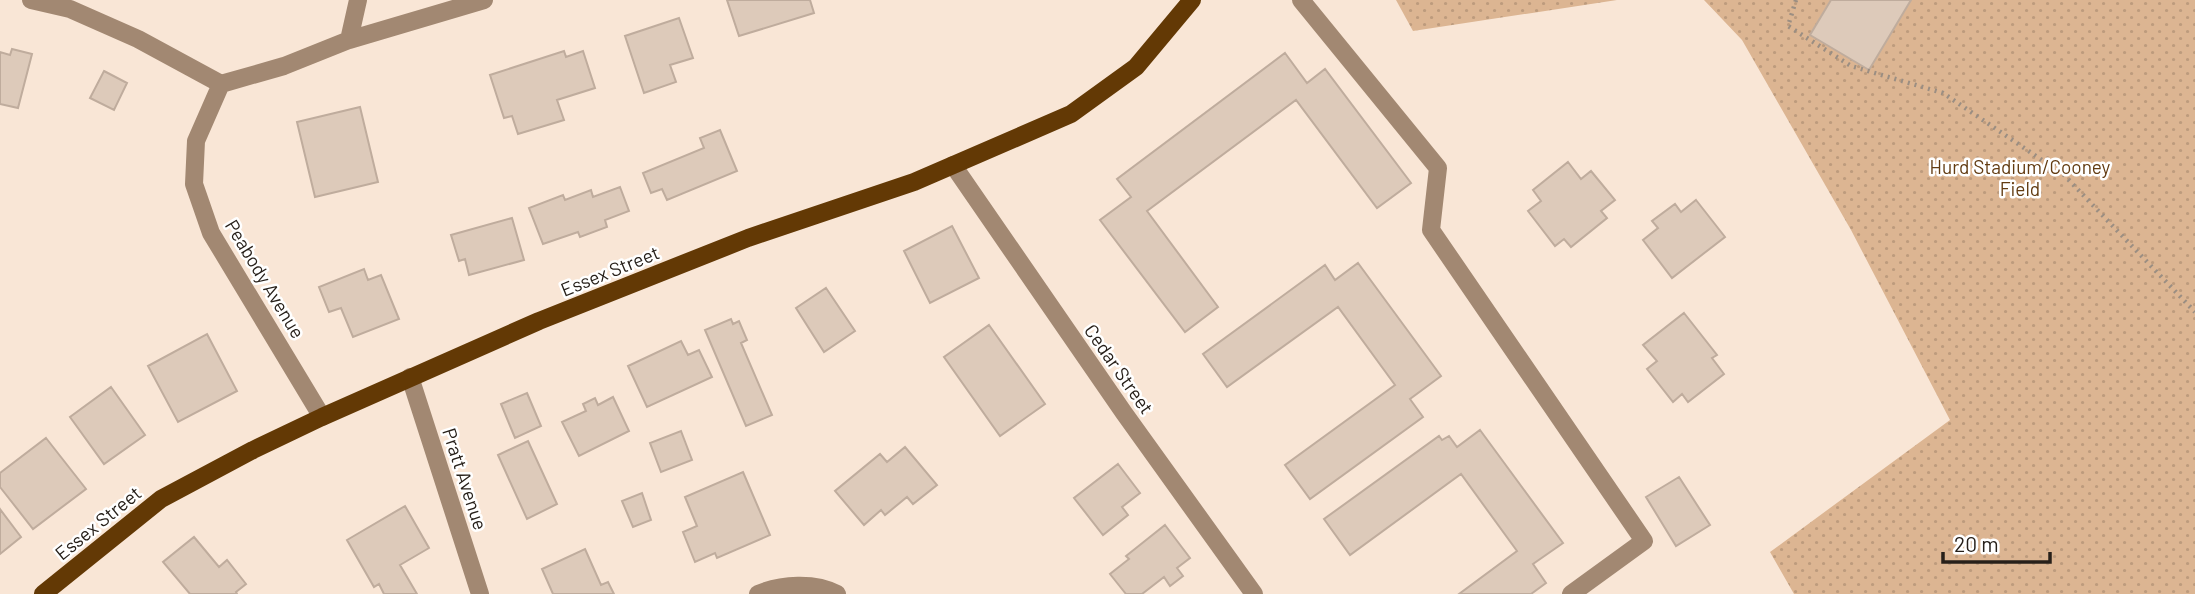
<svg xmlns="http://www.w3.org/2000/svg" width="2195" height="594" viewBox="0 0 2195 594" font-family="Barlow,sans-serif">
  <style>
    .park { fill: url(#park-dots) }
    .building { fill: #ddcaba; stroke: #bfac9d; stroke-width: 2 }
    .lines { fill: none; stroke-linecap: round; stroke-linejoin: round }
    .path { stroke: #9b8e82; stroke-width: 4.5; stroke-dasharray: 2 5; stroke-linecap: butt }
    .minor { stroke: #a28872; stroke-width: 18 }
    .major { stroke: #633905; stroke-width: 18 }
    .labels { text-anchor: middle; stroke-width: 5; stroke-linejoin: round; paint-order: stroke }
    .park-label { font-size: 19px; fill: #623b11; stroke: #fff }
    .street-label { font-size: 19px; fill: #27201a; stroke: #fff }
  </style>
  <defs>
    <pattern id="park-dots" width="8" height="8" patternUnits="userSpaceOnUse" patternTransform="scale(1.75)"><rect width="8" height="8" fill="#dcb592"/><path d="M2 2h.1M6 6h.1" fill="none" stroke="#bd9b7d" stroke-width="1.8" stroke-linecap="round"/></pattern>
  </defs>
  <rect width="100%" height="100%" fill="#f9e6d6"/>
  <path class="park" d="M1396,0h221l-204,31z
    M1704,0h491v594h-401l-24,-42 180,-132 -99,-190 -109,-190z"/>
  <path class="building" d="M727,0h83l4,13 -75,23z
    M1831,0h80l-42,70 -59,-35z
    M679,18l14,40 -23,7 6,17 -32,11 -19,-57z
    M12,49l20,5 -14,54 -18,-4v-52l10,3z
    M564,51l2,6 17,-6 12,37 -38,12 7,20 -46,14 -6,-18 -8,2 -14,-43z
    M1285,53l22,30 18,-14 86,114 -34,25 -81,-108 -149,111 71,96 -33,25 -85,-112 31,-23 -14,-18z
    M104,71l23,12 -13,27 -24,-12z
    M360,107l18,75 -63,15 -18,-75z
    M720,130l17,41 -70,29 -5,-11 -11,4 -8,-20 61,-25 -4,-10z
    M1568,162l13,17 10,-8 24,29 -14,11 6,7 -36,29 -7,-8 -9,7 -27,-35 13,-10 -8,-11z
    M620,187l9,24 -24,9 2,7 -27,10 -2,-5 -35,12 -14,-36 34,-13 2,5 26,-10 2,7z
    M1696,200l29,37 -53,41 -29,-38 15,-12 -6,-7 23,-17 6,8z
    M512,218l12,42 -55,15 -4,-16 -6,2 -8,-26z
    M952,226l27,52 -49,25 -26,-52z
    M1358,263l83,113 -31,23 13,18 -113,82 -25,-34 110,-80 -57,-78 -111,80 -24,-33 122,-89 10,15z
    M364,269l4,11 13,-5 18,44 -46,18 -12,-29 -12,4 -10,-25z
    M826,288l29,43 -31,21 -28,-44z
    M1684,313l33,42 -5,3 12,16 -36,28 -6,-8 -9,8 -26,-33 10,-8 -14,-16z
    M731,319l2,5 6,-3 8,19 -6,3 31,72 -26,11 -41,-96z
    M989,325l56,79 -45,32 -56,-79z
    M207,334l30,57 -59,31 -30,-56z
    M681,341l7,14 11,-5 13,27 -65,30 -19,-41z
    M111,387l34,48 -41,29 -34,-47z
    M527,393l14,33 -26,12 -14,-34z
    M613,397l16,34 -50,25 -17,-34 24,-11 -3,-7 12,-6 3,7z
    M1480,430l83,113 -30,21 13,19 -15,11h-72l58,-43 -56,-77 -111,81 -26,-36 115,-83 3,4 7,-4 8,11z
    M681,431l11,29 -31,12 -11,-29z
    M46,438l40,51 -53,40 -33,-42v-14z
    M528,441l29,63 -30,15 -29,-64z
    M905,447l32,38 -24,19 -6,-7 -22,18 -4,-5 -17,15 -29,-34 45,-37 7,8z
    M1118,464l22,29 -18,14 6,8 -25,20 -29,-37z
    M743,472l27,63 -53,23 -2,-5 -20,9 -12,-30 14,-6 -12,-29z
    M1679,477l31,48 -34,21 -30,-49z
    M642,493l9,27 -18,7 -11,-26z
    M405,506l24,42 -29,17 17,29h-33l-5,-10 -5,3 -27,-47z
    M0,509l21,28 -21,17z
    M1165,525l25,33 -13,10 6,8 -13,10 -6,-9 -22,17h-16l-16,-20 19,-15 -3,-3z
    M194,537l25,30 8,-7 19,24 -10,8 1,2h-47l-27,-32z
    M585,549l16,36 7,-3 6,12h-61l-11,-25z"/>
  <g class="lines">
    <path class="path" d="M1796,0l-8,26 63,40 92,27 121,82 131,137"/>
    <path class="minor" d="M31,0l39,9 68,30 83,45
      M1301,0l137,168 -7,62 213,311 -73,53
      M349,40l135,-40
      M953,165l171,248 130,181
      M410,377l70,217
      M322,417l-111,-184 -17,-49 2,-43 25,-57 63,-18 65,-26 9,-40
      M758,594c23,-10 57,-12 79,0"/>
    <path class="major" d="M43,594l118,-95 92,-49 69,-33 217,-96 209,-83 166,-56 157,-68 65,-47 56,-67"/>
  </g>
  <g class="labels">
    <g class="park-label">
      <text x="2020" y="174">Hurd Stadium/Cooney<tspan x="2020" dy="22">Field</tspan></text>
    </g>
    <g class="street-label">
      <text transform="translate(610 271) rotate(-22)" y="7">Essex Street</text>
      <text transform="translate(265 279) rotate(59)" y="7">Peabody Avenue</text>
      <text transform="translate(1119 369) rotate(55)" y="7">Cedar Street</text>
      <text transform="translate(465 479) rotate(72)" y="7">Pratt Avenue</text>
      <text transform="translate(98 523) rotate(-39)" y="7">Essex Street</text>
    </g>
  </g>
  <path d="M1943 552v10h107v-10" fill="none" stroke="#27201a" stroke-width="3.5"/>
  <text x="1954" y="552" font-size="21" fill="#27201a" stroke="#ffffff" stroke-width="5" paint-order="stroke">20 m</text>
</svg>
